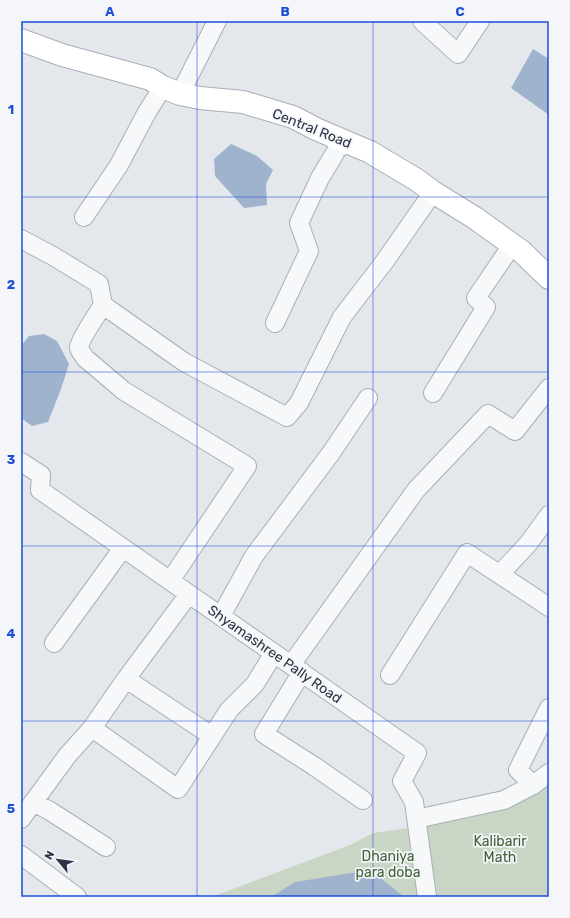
<svg xmlns="http://www.w3.org/2000/svg" width="570" height="918" viewBox="0 0 570 918" font-family="Rubik,sans-serif">
  <style>
    .green { fill: #c9d6c5 }
    .water { fill: #9fb4cc }
    .lines { fill: none; stroke-linecap: round; stroke-linejoin: round }
    .street-casing { stroke: #a9aeb7; stroke-width: 20 }
    .secondary-casing { stroke: #a9aeb7; stroke-width: 24 }
    .street { stroke: #f7f8fa; stroke-width: 18 }
    .secondary { stroke: #fff; stroke-width: 22 }
    .grid { fill: none; stroke: #1d4ed8; stroke-width: 1; stroke-opacity: 0.55 }
    .labels { text-anchor: middle; stroke-width: 3.5; stroke-linejoin: round; paint-order: stroke }
    .street-label { font-size: 14px; fill: #2b3445; stroke: #f4f6f9 }
    .park-label { font-size: 14px; fill: #3f6138; stroke: #f4f6f9 }
    .neatline { fill: none; stroke: #1d4ed8; stroke-width: 1.5 }
    .grid-label { font-size: 13px; text-anchor: middle; font-weight: bold; fill: #1d4ed8 }
  </style>
  <rect width="100%" height="100%" fill="#e4e7ec"/>
  <path class="green" d="M549,779v118h-338l139,-52 23,-12 44,-6z"/>
  <path class="water" d="M533,49l16,10v56l-38,-27z
    M231,144l26,12 16,14 -7,14 1,21 -23,3 -29,-32 -1,-17z
    M44,334l13,7 12,23 -8,25 -13,33 -16,4 -11,-8v-72l8,-10z
    M370,870l32,25v2h-131l24,-15z"/>
  <g class="lines">
    <defs>
      <path id="street" d="M422,21l36,33 22,-33
        M180,94l37,-73
        M84,217l35,-52 28,-53 16,-25
        M21,239l32,17 46,28 4,21 81,57 103,55 12,-14 43,-86 43,-56 48,-69
        M103,305c-5,8 -23,34 -24,42 0,4 4,7 6,11l39,33 123,75 -77,115
        M275,323l34,-72 -10,-28 21,-45 18,-30 12,-5
        M433,393l53,-86 -10,-9 36,-53
        M21,462l20,13 -1,15 377,263 -15,28 12,21 13,95
        M500,574l28,-30 21,-29
        M221,616l33,-60 77,-103 37,-55
        M54,643l69,-95
        M291,665l125,-175 72,-76 27,17 34,-43
        M302,672l-38,62 50,32 49,34
        M390,675l77,-122 82,54
        M126,679l86,57
        M92,728l86,61 51,-79 26,-26 19,-31
        M533,785l-15,-15 31,-62
        M33,802l17,9 56,36
        M21,819l46,-63 25,-28 34,-49 63,-85
        M416,819l88,-19 29,-15 16,-12
        M21,855l56,42"/>
      <path id="secondary" d="M21,40l41,15 88,24 13,8 17,7 20,4 43,4 50,15 23,12 54,23 47,28 16,12 42,26 46,33 28,27"/>
    </defs>
    <use href="#street" class="street-casing"/>
    <use href="#secondary" class="secondary-casing"/>
    <use href="#street" class="street"/>
    <use href="#secondary" class="secondary"/>
  </g>
  <path class="grid" d="M197,21v876M373,21v876M21,197h528M21,372h528M21,546h528M21,721h528"/>
  <g class="labels">
    <g class="street-label">
      <text transform="translate(312 128) rotate(22)" y="5">Central Road</text>
      <text transform="translate(275 654) rotate(35)" y="5">Shyamashree Pally Road</text>
    </g>
    <g class="park-label">
      <text x="500" y="846">Kalibarir<tspan x="500" dy="16">Math</tspan></text>
      <text x="388" y="861">Dhaniya<tspan x="388" dy="16">para doba</tspan></text>
    </g>
  </g>
  <rect width="570" height="918" fill="none" stroke="#f4f6f9" stroke-width="44"/>
  <g transform="translate(58 860) rotate(299)" stroke="#f4f6f9" stroke-width="3" paint-order="stroke">
  <path d="M0-3L7 15L0 10L-7 15Z" fill="#2b3445"/>
  <text y="-6" font-size="11" font-weight="bold" text-anchor="middle" fill="#2b3445">N</text>
  </g>
  <rect x="22" y="22" width="526" height="874" class="neatline"/>
  <g class="grid-label">
    <text x="110" y="16">A</text>
    <text x="285" y="16">B</text>
    <text x="460" y="16">C</text>
    <text x="11" y="114">1</text>
    <text x="11" y="289">2</text>
    <text x="11" y="464">3</text>
    <text x="11" y="638">4</text>
    <text x="11" y="813">5</text>
  </g>
</svg>
